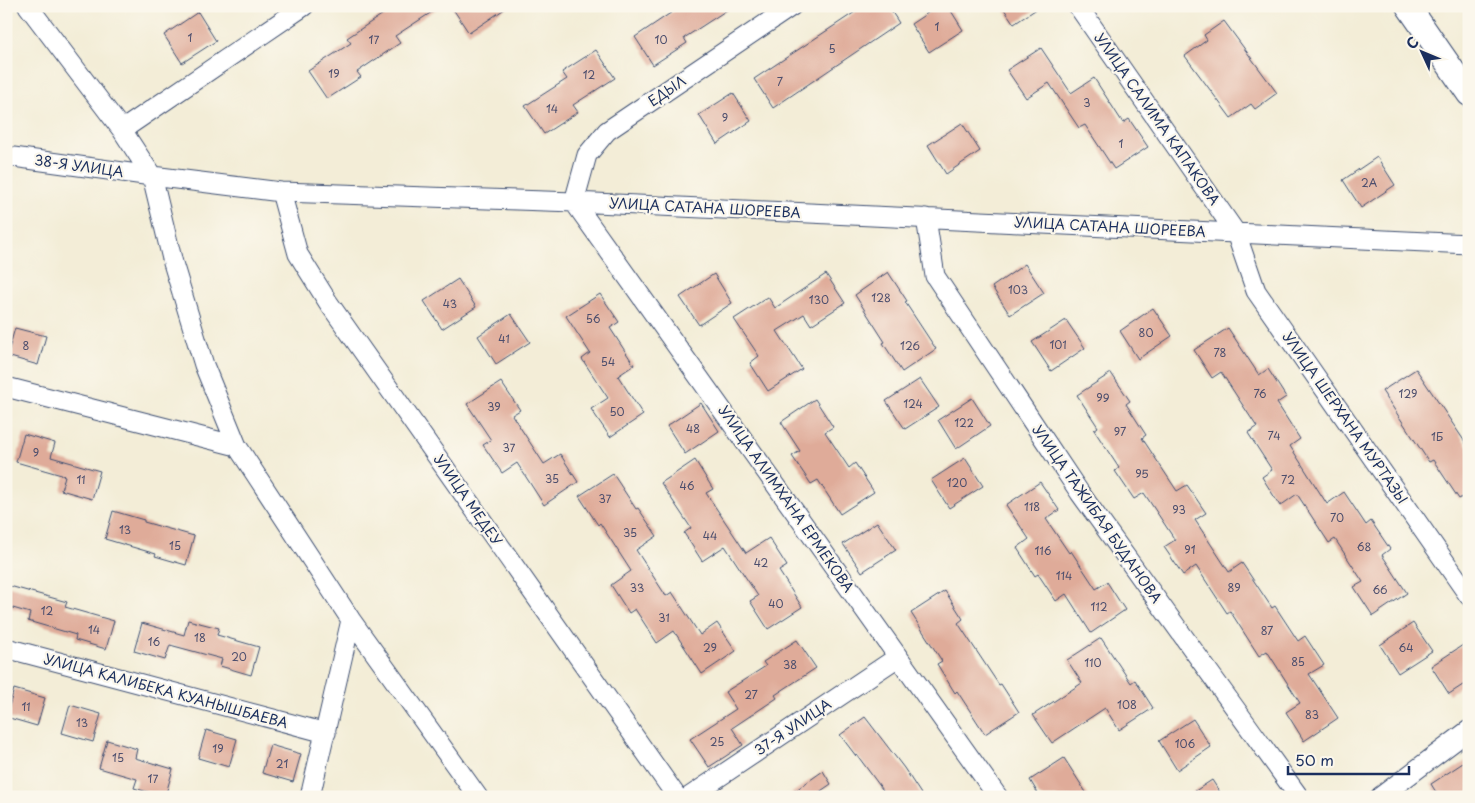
<svg xmlns="http://www.w3.org/2000/svg" width="1475" height="803" viewBox="0 0 1475 803" font-family="'Playpen Sans',sans-serif">
  <style>
    .building { fill: #dfab99 }
    .lines { fill: none; stroke-linecap: round; stroke-linejoin: round }
    .minor-casing { stroke: #3b4c70; stroke-width: 21 }
    .tertiary-casing { stroke: #3b4c70; stroke-width: 26 }
    .minor { stroke: #fff; stroke-width: 19 }
    .tertiary { stroke: #fff; stroke-width: 24 }
    .labels { text-anchor: middle; stroke-width: 4.5; stroke-linejoin: round; paint-order: stroke }
    .number-label { font-size: 11px; fill: #4c4e6d }
    .street-label { font-size: 14px; fill: #1b2f5e; stroke: #fbf7ec }
  </style>
  <rect width="100%" height="100%" fill="#fbf7ec"/>
  <filter id="ink" filterUnits="userSpaceOnUse"><feTurbulence type="fractalNoise" baseFrequency=".02" numOctaves="2"/><feDisplacementMap in="SourceGraphic" scale="10" xChannelSelector="R" yChannelSelector="G"/><feConvolveMatrix kernelMatrix="1 2 1 2 8 2 1 2 1" color-interpolation-filters="sRGB"/></filter>
  <filter id="wash" filterUnits="userSpaceOnUse"><feTurbulence type="fractalNoise" baseFrequency=".0096" numOctaves="4" result="noise"/><feDisplacementMap in="SourceGraphic" scale="20" xChannelSelector="R" yChannelSelector="G"/><feGaussianBlur stdDeviation="1.12" result="paint"/><feColorMatrix in="noise" values="0 0 0 0 0 0 0 0 0 0 0 0 0 0 0 0 0 1.4 0 .05"/><feComposite in="paint" operator="in"/></filter>
  <g filter="url(#wash)">
    <rect width="100%" height="100%" fill="#f3edd7"/>
    <g id="blocks">
      <path class="building" d="M395,6h46l-46,30 5,7 -43,29 4,5 -34,22 -19,-28 43,-28 -4,-5z
        M451,6h58l-40,27z
        M681,6h52l-49,32 3,5 -34,22 -18,-28z
        M864,6h24l11,17 -126,85 -19,-29z
        M938,6h10l15,24 -34,22 -18,-28z
        M1002,6h39l-27,18z
        M198,12l18,29 -34,22 -18,-28z
        M1224,21l53,72 -22,16 -4,-5 -20,14 -46,-62 22,-16 -3,-5z
        M1041,48l30,45 23,-15 29,45 6,-4 19,28 -34,22 -29,-44 -6,3 -30,-45 -23,15 -19,-28z
        M596,50l19,28 -42,27 5,7 -34,22 -19,-28 42,-27 -5,-7z
        M733,93l18,28 -34,23 -18,-29z
        M962,123l18,28 -34,23 -18,-29z
        M1377,157l18,28 -34,23 -18,-28z
        M1025,264l19,29 -34,22 -18,-28z
        M888,272l19,29 -2,1 31,47 -34,23 -19,-29 2,-1 -30,-47z
        M714,274l18,29 -33,22 -19,-28z
        M826,274l19,29 -34,22 -7,-11 -27,17 25,38 -34,22 -18,-28 9,-7 -25,-37 34,-22 7,11z
        M458,279l18,28 -34,22 -18,-28z
        M600,294l19,28 -9,6 24,37 -16,11 25,39 -33,22 -19,-28 17,-11 -26,-39 8,-6 -24,-37z
        M1153,308l19,28 -34,23 -18,-28z
        M511,314l19,28 -34,22 -18,-28z
        M1066,320l19,28 -34,23 -19,-29z
        M15,328l31,8 -8,29 -31,-9z
        M1228,328l31,47 9,-6 18,28 -9,6 23,36 -10,7 37,58 17,-12 22,33 5,-4 19,28 -8,6 25,38 -34,23 -19,-29 9,-5 -28,-43 -6,4 -32,-49 -17,12 -18,-29 10,-7 -24,-37 9,-6 -36,-55 -9,6 -18,-28z
        M1416,369l53,79v45l-10,6 -26,-39 -4,2 -47,-71z
        M1111,373l19,28 -4,3 20,31 -4,3 35,53 10,-6 19,28 -11,7 34,52 13,-9 30,45 3,-2 23,35 7,-5 19,29 -15,9 29,44 -34,23 -18,-29 14,-9 -33,-52 -8,5 -29,-45 -3,2 -31,-47 -13,9 -19,-28 11,-7 -31,-47 -10,6 -19,-28 4,-3 -25,-38 4,-3 -21,-32z
        M920,379l19,28 -34,22 -19,-28z
        M501,382l19,28 -8,5 32,49 16,-10 18,28 -34,23 -27,-42 -15,10 -19,-28 8,-5 -24,-36z
        M972,398l18,28 -34,23 -18,-29z
        M815,399l18,28 -8,5 24,36 6,-5 19,29 -34,22 -22,-34 -7,4 -19,-28 8,-5 -19,-29z
        M701,403l18,28 -34,23 -18,-28z
        M24,434l31,9 -4,14 49,14 -8,28 -31,-9 4,-14 -49,-14z
        M965,458l18,28 -34,22 -18,-28z
        M695,460l18,29 -7,4 40,60 23,-15 18,28 -8,5 23,36 -34,22 -18,-28 8,-5 -33,-50 -23,15 -18,-28 7,-5 -30,-45z
        M613,474l23,35 2,-1 19,28 -21,14 30,46 6,-4 28,43 17,-12 19,28 -34,23 -28,-43 -17,12 -22,-34 -6,4 -18,-28 20,-14 -31,-48 -2,2 -19,-29z
        M1040,482l19,28 -13,9 23,34 2,-2 25,38 11,-7 18,28 -34,23 -25,-39 -10,7 -18,-27 -3,2 -18,-28 12,-9 -23,-34z
        M113,511l31,9v2l50,14 -8,29 -31,-9 1,-2 -51,-15z
        M877,522l19,28 -34,22 -19,-28z
        M6,585l61,17 -2,5 49,14 -8,28 -31,-9 1,-5 -48,-14 2,-8 -24,-7z
        M945,591l18,28 -5,4 41,62 2,-1 18,28 -34,22 -28,-43 -2,2 -18,-29 5,-3 -31,-48z
        M188,620l31,8 -2,7 42,12 -8,28 -31,-9 2,-7 -52,-14 -5,15 -31,-9 8,-28 42,12z
        M1413,623l19,28 -34,22 -18,-28z
        M1101,638l30,45 4,-3 18,28 -34,22 -14,-22 -53,35 -19,-28 49,-32 -15,-23z
        M797,640l19,28 -41,27 2,3 -45,30 11,17 -34,22 -19,-28 46,-30 -11,-17 41,-26 -3,-4z
        M1469,641v40l-20,13 -18,-28z
        M14,689l31,9 -8,28 -31,-9z
        M70,705l31,9 -8,28 -31,-9z
        M865,717l39,51 19,29h-35l-31,-42 -1,1 -16,-21z
        M1193,719l18,28 -34,23 -18,-29z
        M206,730l31,9 -8,28 -31,-9z
        M107,740l30,9 -2,9 38,11 -8,28 -31,-9 3,-9 -38,-11z
        M270,745l31,9 -8,28 -31,-9z
        M1064,758l25,39h-49l-10,-17z
        M1469,759v38h-30l-8,-13z
        M823,771l8,13 -19,13h-26z
        M1212,780l11,17h-37z"/>
    </g>
  </g>
  <g filter="url(#ink)">
    <use href="#blocks" fill-opacity="0" stroke="#3b4c70" stroke-width="1"/>
    <g class="lines">
      <defs>
        <path id="minor" d="M28,6l94,124 30,46 129,16 293,10 895,42
          M792,6l-185,125 -20,24 -13,47 424,595
          M1078,6l158,227 20,58 213,305
          M122,130l182,-124
          M6,156l146,20 21,87 31,102 33,81 114,174 127,177
          M281,192l17,62 30,48 349,495
          M926,218l9,58 145,217 219,304
          M6,387l231,59
          M6,648l320,85
          M310,797l41,-177
          M689,797l209,-140
          M1380,797l89,-67"/>
        <path id="tertiary" d="M1408,6l61,88"/>
      </defs>
      <use href="#minor" class="minor-casing"/>
      <use href="#tertiary" class="tertiary-casing"/>
      <use href="#minor" class="minor"/>
      <use href="#tertiary" class="tertiary"/>
    </g>
  </g>
  <g class="labels">
    <g class="number-label">
      <text x="937" y="31">1</text>
      <text x="190" y="42">1</text>
      <text x="374" y="44">17</text>
      <text x="661" y="44">10</text>
      <text x="832" y="53">5</text>
      <text x="334" y="78">19</text>
      <text x="589" y="79">12</text>
      <text x="780" y="86">7</text>
      <text x="1087" y="107">3</text>
      <text x="552" y="113">14</text>
      <text x="725" y="122">9</text>
      <text x="1121" y="148">1</text>
      <text x="1369" y="187">2А</text>
      <text x="1018" y="294">103</text>
      <text x="881" y="302">128</text>
      <text x="819" y="304">130</text>
      <text x="450" y="308">43</text>
      <text x="593" y="323">56</text>
      <text x="1146" y="337">80</text>
      <text x="504" y="343">41</text>
      <text x="1058" y="349">101</text>
      <text x="26" y="350">8</text>
      <text x="910" y="350">126</text>
      <text x="1220" y="357">78</text>
      <text x="608" y="366">54</text>
      <text x="1260" y="398">76</text>
      <text x="1408" y="398">129</text>
      <text x="1103" y="402">99</text>
      <text x="913" y="408">124</text>
      <text x="494" y="411">39</text>
      <text x="617" y="416">50</text>
      <text x="964" y="427">122</text>
      <text x="693" y="433">48</text>
      <text x="1120" y="436">97</text>
      <text x="1274" y="440">74</text>
      <text x="1437" y="441">1Б</text>
      <text x="509" y="452">37</text>
      <text x="36" y="457">9</text>
      <text x="1142" y="478">95</text>
      <text x="552" y="483">35</text>
      <text x="81" y="484">11</text>
      <text x="1288" y="484">72</text>
      <text x="957" y="487">120</text>
      <text x="687" y="490">46</text>
      <text x="605" y="503">37</text>
      <text x="1032" y="511">118</text>
      <text x="1179" y="514">93</text>
      <text x="1337" y="522">70</text>
      <text x="125" y="534">13</text>
      <text x="630" y="537">35</text>
      <text x="710" y="540">44</text>
      <text x="175" y="550">15</text>
      <text x="1364" y="551">68</text>
      <text x="1190" y="554">91</text>
      <text x="1043" y="555">116</text>
      <text x="761" y="567">42</text>
      <text x="1064" y="580">114</text>
      <text x="637" y="592">33</text>
      <text x="1234" y="592">89</text>
      <text x="1380" y="594">66</text>
      <text x="776" y="608">40</text>
      <text x="1099" y="611">112</text>
      <text x="47" y="615">12</text>
      <text x="664" y="622">31</text>
      <text x="94" y="634">14</text>
      <text x="1267" y="635">87</text>
      <text x="200" y="642">18</text>
      <text x="154" y="646">16</text>
      <text x="710" y="652">29</text>
      <text x="1406" y="652">64</text>
      <text x="239" y="661">20</text>
      <text x="1298" y="666">85</text>
      <text x="1093" y="667">110</text>
      <text x="790" y="669">38</text>
      <text x="751" y="699">27</text>
      <text x="1127" y="709">108</text>
      <text x="26" y="711">11</text>
      <text x="1312" y="719">83</text>
      <text x="82" y="727">13</text>
      <text x="717" y="746">25</text>
      <text x="1185" y="748">106</text>
      <text x="218" y="753">19</text>
      <text x="118" y="762">15</text>
      <text x="282" y="768">21</text>
      <text x="153" y="783">17</text>
    </g>
    <g class="street-label">
      <text transform="translate(667 91) rotate(-34)" y="5">ЕДЫЛ</text>
      <text transform="translate(1157 119) rotate(55)" y="5">УЛИЦА САЛИМА КАПАКОВА</text>
      <text transform="translate(79 166) rotate(8)" y="5">38-Я УЛИЦА</text>
      <text transform="translate(705 208) rotate(3)" y="5">УЛИЦА САТАНА ШОРЕЕВА</text>
      <text transform="translate(1110 227) rotate(3)" y="5">УЛИЦА САТАНА ШОРЕЕВА</text>
      <text transform="translate(1345 418) rotate(55)" y="5">УЛИЦА ШЕРХАНА МУРТАЗЫ</text>
      <text transform="translate(786 499) rotate(55)" y="5">УЛИЦА АЛИМХАНА ЕРМЕКОВА</text>
      <text transform="translate(468 500) rotate(55)" y="5">УЛИЦА МЕДЕУ</text>
      <text transform="translate(1097 514) rotate(55)" y="5">УЛИЦА ТАЖИБАЯ БУДАНОВА</text>
      <text transform="translate(166 691) rotate(15)" y="5">УЛИЦА КАЛИБЕКА КУАНЫШБАЕВА</text>
      <text transform="translate(793 727) rotate(-34)" y="5">37-Я УЛИЦА</text>
    </g>
  </g>
  <rect width="1475" height="803" fill="none" stroke="#fbf7ec" stroke-width="25"/>
  <g transform="translate(1422 52) rotate(314)" stroke="#fbf7ec" stroke-width="4" paint-order="stroke">
  <path d="M0-4L9 19L0 12L-9 19Z" fill="#1b2f5e"/>
  <text y="-8" font-size="14" font-weight="bold" text-anchor="middle" fill="#1b2f5e">С</text>
  </g>
  <path d="M1288 766v8h121v-8" fill="none" stroke="#1b2f5e" stroke-width="2.5"/>
  <text x="1295" y="766" font-size="15" fill="#1b2f5e" stroke="#fbf7ec" stroke-width="4" paint-order="stroke">50 m</text>
</svg>
